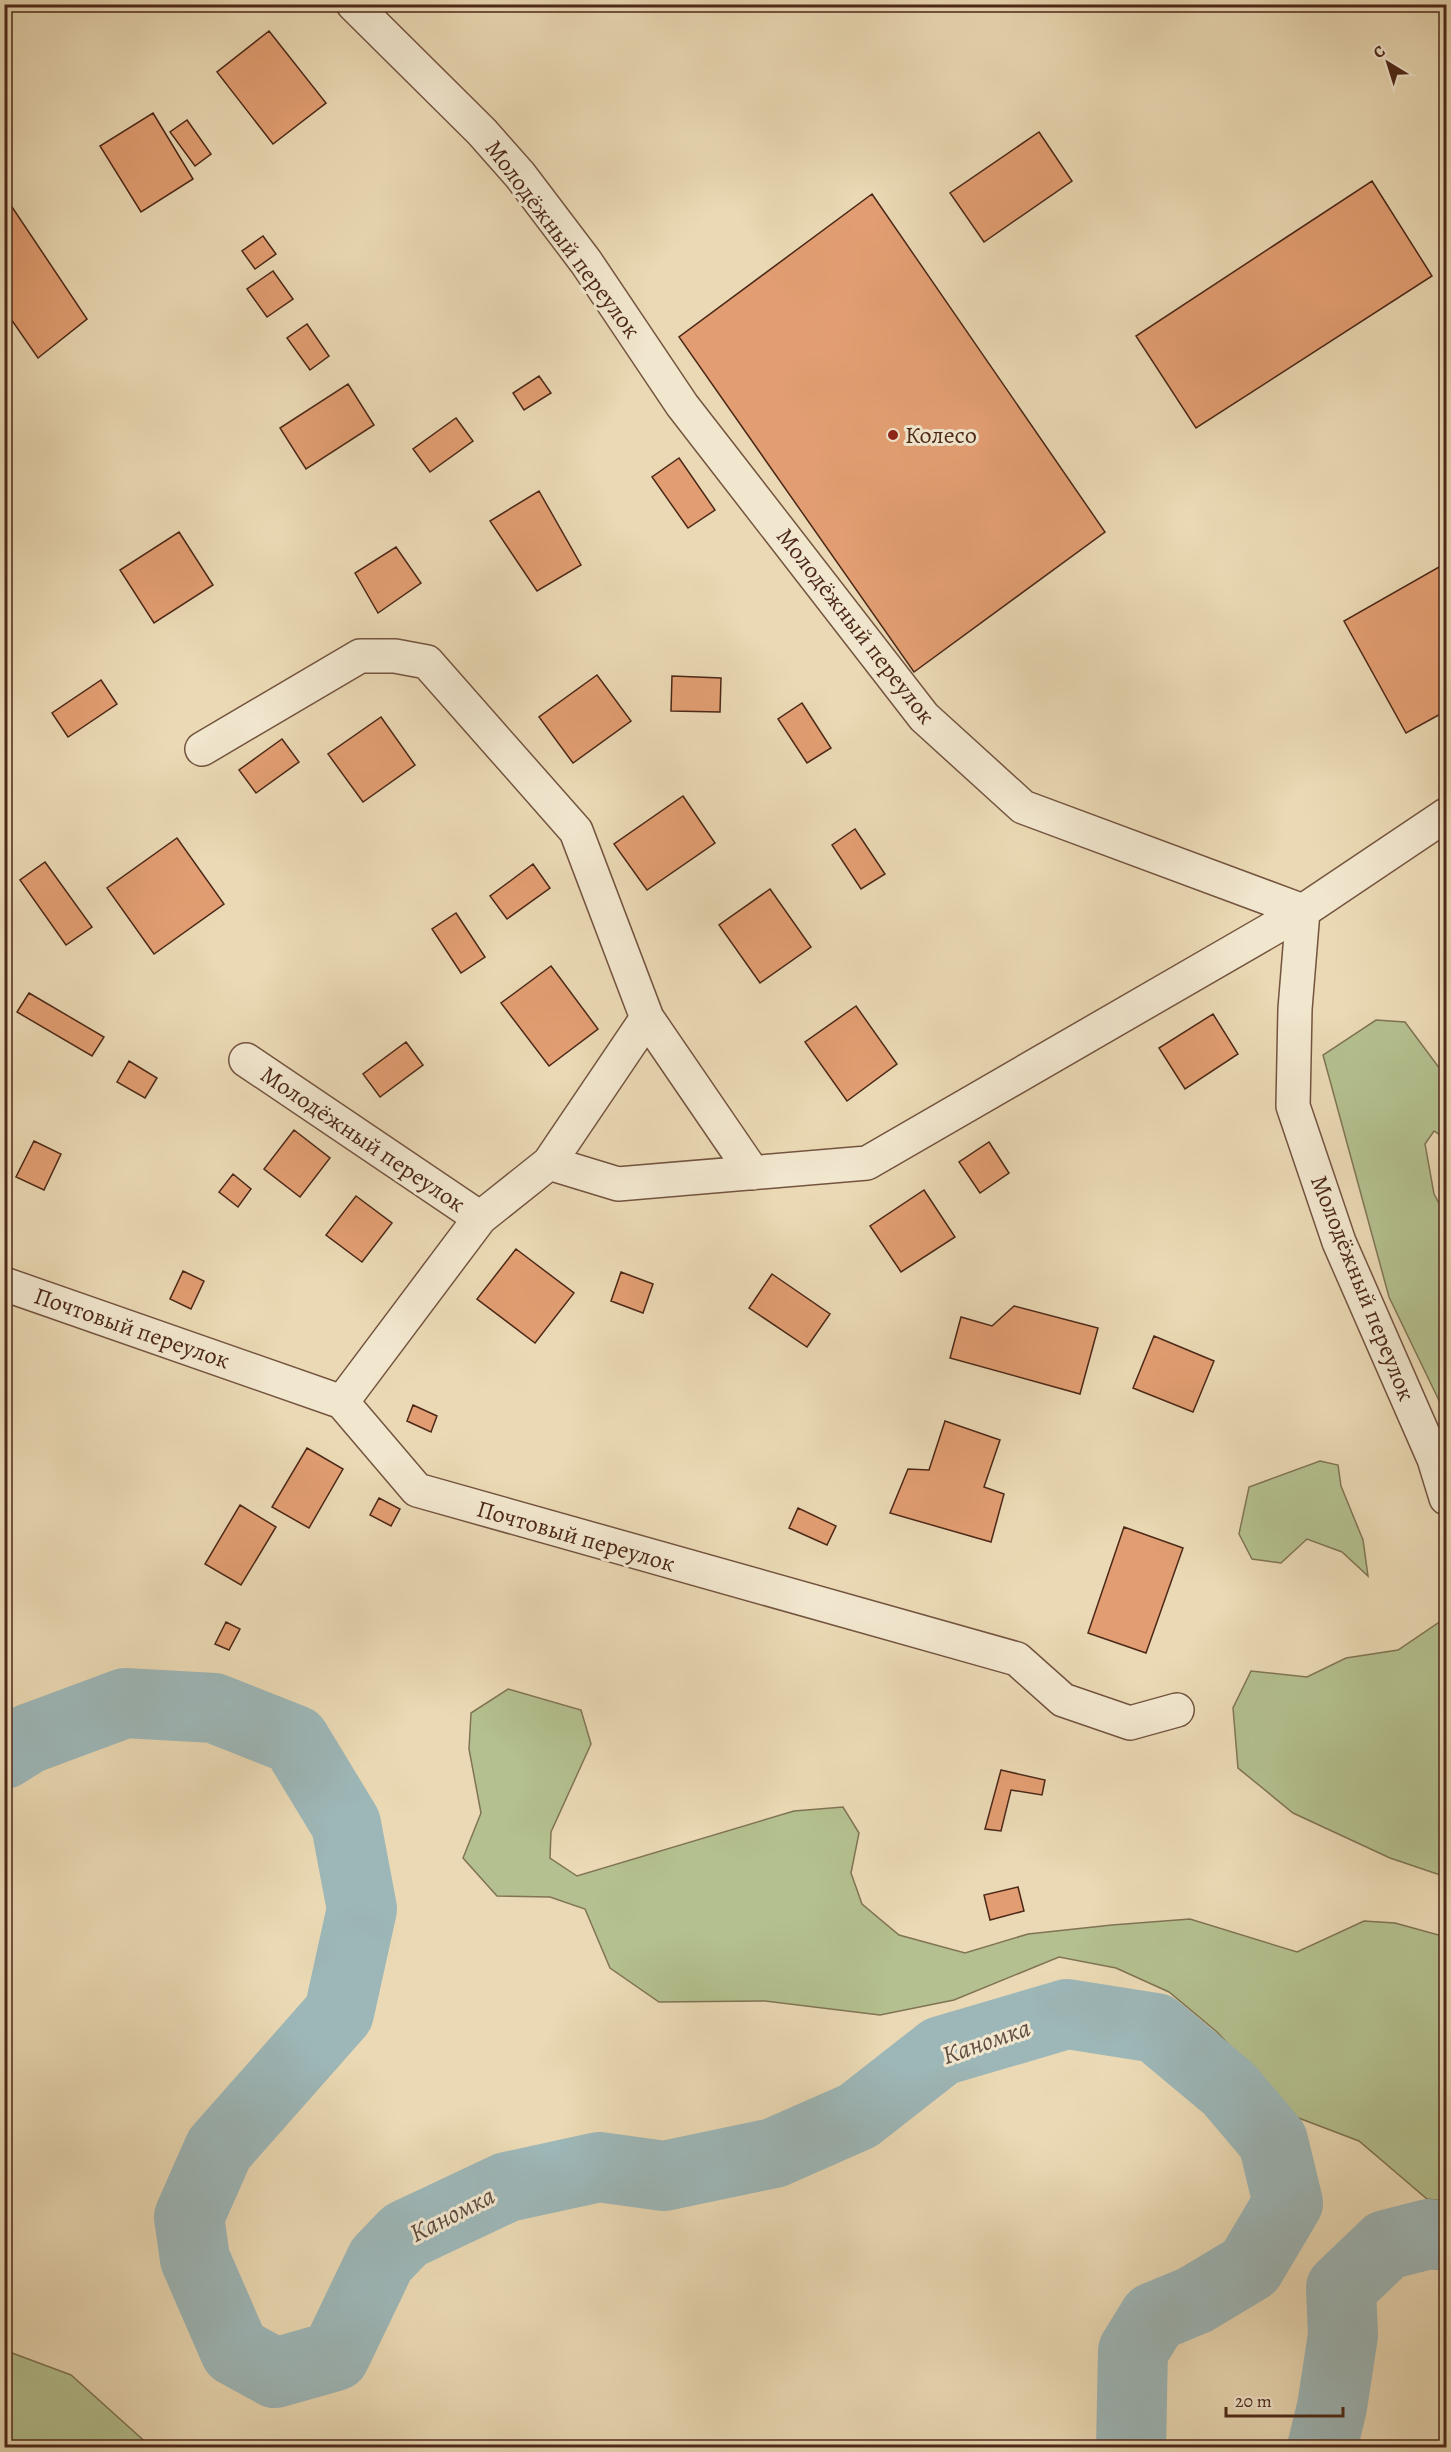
<svg xmlns="http://www.w3.org/2000/svg" width="1451" height="2452" viewBox="0 0 1451 2452" font-family="Alegreya,serif">
  <style>
    .green { fill: #b4c08f; stroke: #807454; stroke-width: 1.5 }
    .lines { fill: none; stroke-linecap: round; stroke-linejoin: round }
    .river { stroke: #9db7b8; stroke-width: 70 }
    .building { fill: #e29e72; stroke: #4c2818; stroke-width: 1.5 }
    .minor-casing { stroke: #74543f; stroke-width: 36 }
    .minor { stroke: #f1e6ce; stroke-width: 33 }
    .poi-dot { fill: #8f2418; stroke: #f1e6ce; stroke-width: 2 }
    .labels { text-anchor: middle; stroke-width: 6; stroke-linejoin: round; paint-order: stroke }
    .street-label { font-size: 24px; fill: #4c2818; stroke: #f1e6ce }
    .poi-label { font-size: 24px; fill: #4c2818; stroke: #f1e6ce; text-anchor: start }
    .water-label { font-size: 26px; font-style: italic; fill: #604c40; stroke: #f1e6ce }
  </style>
  <rect width="100%" height="100%" fill="#ead9b4"/>
  <filter id="stains"><feTurbulence type="fractalNoise" baseFrequency=".00333" numOctaves="4"/><feColorMatrix values="0 0 0 0 .2 0 0 0 0 .09 0 0 0 0 .02 0 0 0 .5 -.17"/></filter>
  <radialGradient id="worn" r=".72"><stop offset=".6" stop-color="#630" stop-opacity="0"/><stop offset="1" stop-color="#630" stop-opacity=".3"/></radialGradient>
  <path class="green" d="M1376,1020l29,2 41,55v62l-12,-8 -9,13 9,50 12,22v199l-57,-118 -66,-242z
    M1320,1461l18,4 3,21 22,54 5,36 -26,-24 -35,-13 -26,24 -29,-4 -13,-25 10,-47z
    M1444,1619l2,5v253l-56,-19 -97,-45 -55,-45 -5,-60 18,-37 56,6 39,-19 52,-8z
    M508,1689l73,21 10,34 -40,88 -1,26 27,18 217,-65 49,-4 16,26 -8,40 11,31 37,31 66,18 63,-19 84,-9 78,-6 107,33 67,-31 31,2 51,14v264l-19,-2 -68,-58 -63,-24 -79,-85 -48,-40 -53,-24 -57,-11 -105,43 -74,15 -115,-14 -106,1 -49,-34 -25,-59 -35,-12 -53,-1 -34,-38 18,-45 -12,-64 2,-36z
    M4,2350l67,25 80,72h-146z"/>
  <g class="lines">
    <path class="river" d="M4,1754l24,-15 97,-36 89,5 81,32 51,84 16,85 -23,104 -120,136 -30,68 6,42 40,92 40,22 60,-17 46,-96 24,-25 102,-48 92,-20 65,9 110,-23 84,-37 83,-65 126,-37 89,14 73,61 44,52 15,62 -38,64 -55,33 -41,17 -21,34 -2,97
      M1322,2448l10,-41 11,-72 -2,-47 45,-43 43,-11 17,2"/>
  </g>
  <path class="building" d="M269,31l57,72 -53,41 -56,-72z
    M153,113l40,66 -52,33 -41,-66z
    M187,120l24,34 -16,12 -25,-34z
    M1039,132l33,49 -88,61 -34,-49z
    M1372,181l60,95 -236,152 -60,-92z
    M872,194l233,338 -191,140 -235,-335z
    M10,204l77,115 -49,39 -34,-49v-101z
    M263,236l13,18 -21,15 -13,-18z
    M273,271l20,28 -26,18 -20,-28z
    M307,324l22,32 -19,14 -23,-32z
    M539,376l12,17 -27,17 -11,-17z
    M348,384l26,41 -68,44 -26,-41z
    M456,418l17,23 -43,31 -17,-23z
    M679,458l36,52 -27,18 -36,-51z
    M539,491l42,74 -44,26 -47,-70z
    M179,532l34,53 -59,38 -34,-53z
    M396,547l25,36 -43,30 -23,-40z
    M1446,563v148l-40,22 -62,-112z
    M597,675l34,46 -58,42 -34,-46z
    M672,676l49,2 -1,34 -49,-1z
    M101,680l16,24 -49,33 -16,-24z
    M802,703l29,45 -24,15 -29,-44z
    M381,717l34,48 -52,37 -35,-48z
    M282,739l17,23 -43,31 -17,-23z
    M683,796l32,47 -68,47 -33,-46z
    M855,829l30,45 -24,15 -29,-44z
    M177,838l47,66 -70,50 -47,-66z
    M45,862l47,65 -26,18 -46,-65z
    M533,864l17,24 -43,31 -17,-23z
    M770,889l41,58 -51,36 -41,-58z
    M456,913l29,44 -24,16 -29,-44z
    M551,966l47,63 -49,37 -48,-63z
    M29,993l75,44 -12,19 -75,-44z
    M856,1006l41,58 -50,37 -42,-59z
    M1213,1014l25,40 -53,35 -26,-41z
    M406,1042l17,23 -43,32 -17,-23z
    M129,1061l28,17 -12,20 -28,-16z
    M294,1130l36,28 -30,39 -36,-28z
    M34,1141l27,13 -17,36 -28,-13z
    M989,1142l20,31 -29,20 -21,-31z
    M233,1174l18,15 -13,18 -19,-15z
    M924,1190l31,47 -54,35 -31,-46z
    M356,1196l36,27 -30,39 -36,-27z
    M516,1249l58,44 -39,50 -58,-44z
    M183,1271l21,10 -13,28 -21,-10z
    M621,1272l32,12 -10,29 -32,-12z
    M772,1274l58,40 -23,33 -58,-39z
    M1014,1306l84,22 -18,66 -130,-36 11,-41 31,9z
    M1154,1336l60,25 -21,51 -60,-24z
    M413,1405l24,11 -6,16 -24,-11z
    M945,1421l55,19 -16,47 20,7 -13,48 -101,-29 18,-44 21,1z
    M307,1448l36,21 -34,59 -37,-21z
    M379,1498l21,11 -9,17 -21,-11z
    M240,1505l36,22 -35,58 -36,-21z
    M798,1508l38,18 -9,19 -38,-17z
    M1124,1527l59,21 -37,105 -58,-20z
    M226,1622l14,7 -11,21 -14,-6z
    M1001,1770l44,10 -3,15 -31,-5 -10,41 -16,-2z
    M1018,1887l6,24 -34,9 -6,-25z"/>
  <g class="lines">
    <defs>
      <path id="minor" d="M353,4l129,128 38,43 66,87 96,143 242,312 99,90 280,104
        M202,749l158,-93h35l32,6 149,169 71,187
        M1303,911l-8,98 -2,97 46,136 95,217 12,39
        M246,1060l234,158
        M549,1163l98,-145 106,155
        M4,1284l338,118 75,88 600,169 46,41 67,23 47,-13
        M342,1402l138,-184 69,-55 69,21 249,-21 436,-252 143,-96"/>
    </defs>
    <use href="#minor" class="minor-casing"/>
    <use href="#minor" class="minor"/>
  </g>
  <circle class="poi-dot" cx="893" cy="435" r="6"/>
  <g class="labels">
    <g class="street-label">
      <text transform="translate(563 239) rotate(53)" y="8">Молодёжный переулок</text>
      <text transform="translate(856 626) rotate(52)" y="8">Молодёжный переулок</text>
      <text transform="translate(363 1139) rotate(34)" y="8">Молодёжный переулок</text>
      <text transform="translate(1363 1288) rotate(68)" y="8">Молодёжный переулок</text>
      <text transform="translate(132 1328) rotate(19)" y="8">Почтовый переулок</text>
      <text transform="translate(576 1536) rotate(16)" y="8">Почтовый переулок</text>
    </g>
    <g class="poi-label">
      <text x="905" y="443">Колесо</text>
    </g>
    <g class="water-label">
      <text transform="translate(986 2041) rotate(-19)" y="9">Каномка</text>
      <text transform="translate(452 2214) rotate(-27)" y="9">Каномка</text>
    </g>
  </g>
  <rect width="1451" height="2452" fill="none" stroke="#ead9b4" stroke-width="24"/>
  <rect x="6" y="6" width="1439" height="2440" fill="none" stroke="#4c2818" stroke-width="3"/>
  <rect x="12" y="12" width="1427" height="2428" fill="none" stroke="#4c2818" stroke-width="1.5"/>
  <g transform="translate(1388 63) rotate(322)" stroke="#f1e6ce" stroke-width="4.5" paint-order="stroke">
  <path d="M0-4.5L10 22L0 15L-10 22Z" fill="#4c2818"/>
  <text y="-9" font-size="16" font-weight="bold" text-anchor="middle" fill="#4c2818">С</text>
  </g>
  <path d="M1226 2407v9h117v-9" fill="none" stroke="#4c2818" stroke-width="3"/>
  <text x="1235" y="2407" font-size="18" fill="#4c2818" stroke="#f1e6ce" stroke-width="4.5" paint-order="stroke">20 m</text>
  <rect width="100%" height="100%" filter="url(#stains)"/>
  <rect width="100%" height="100%" fill="url(#worn)"/>
</svg>
